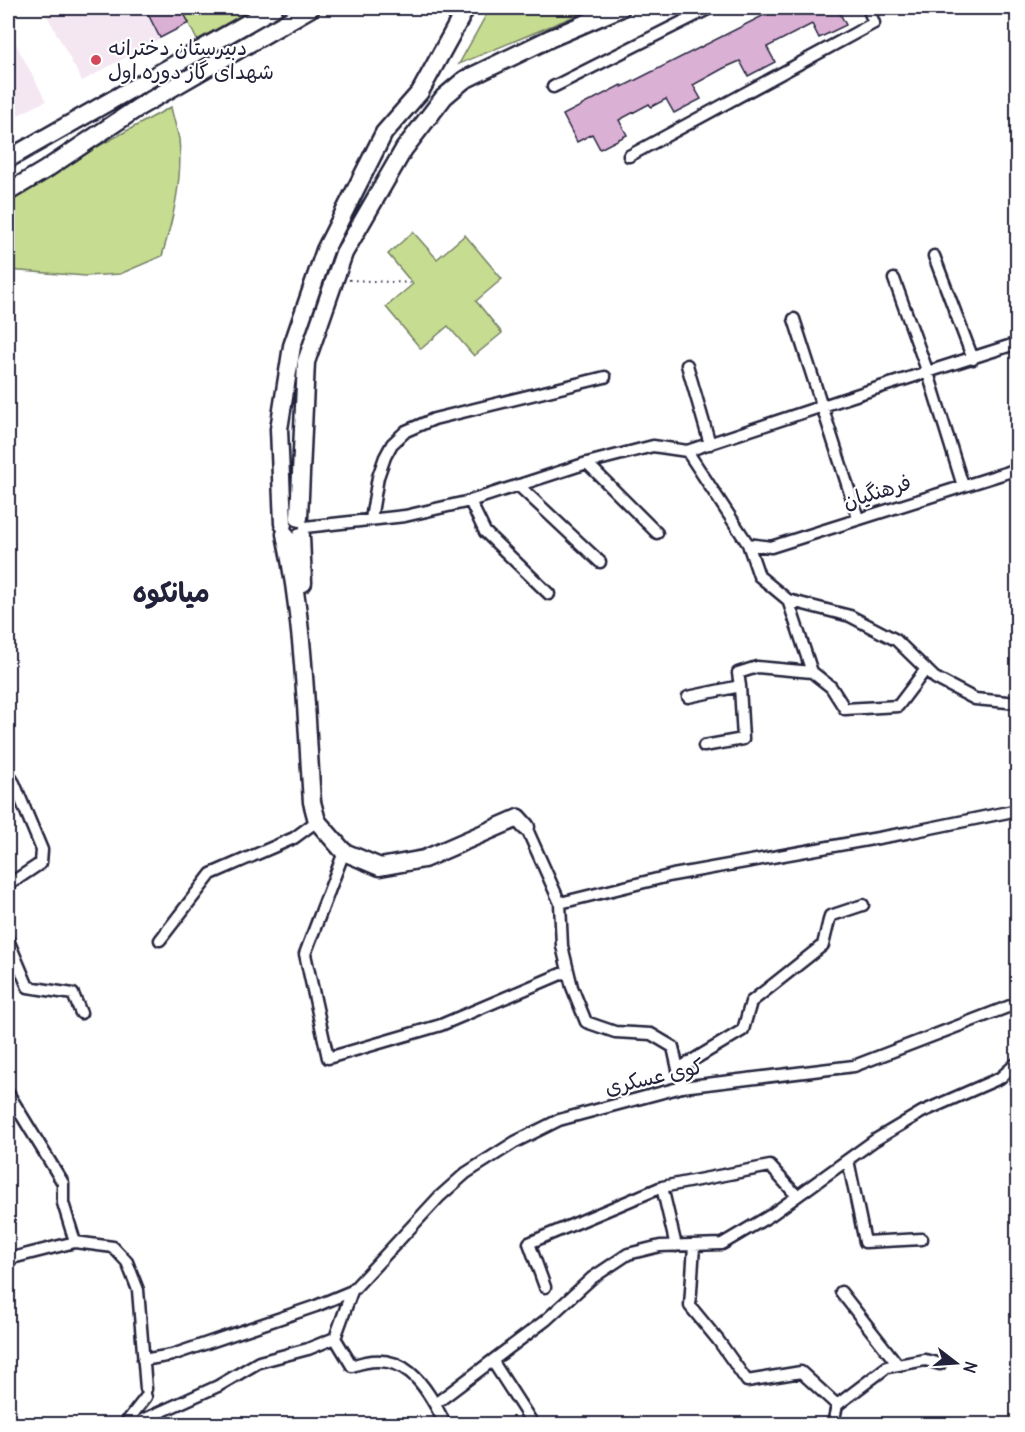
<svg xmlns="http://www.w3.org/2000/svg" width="1025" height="1432" viewBox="0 0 1025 1432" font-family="Delius,'Playpen Sans Arabic',sans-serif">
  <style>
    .built { fill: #f4e7f2 }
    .green { fill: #c6dc91; stroke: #747f66; stroke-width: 1.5 }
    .building { fill: #dab0d5; stroke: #22223b; stroke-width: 1.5 }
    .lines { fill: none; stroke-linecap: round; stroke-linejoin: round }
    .minor-casing { stroke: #22223b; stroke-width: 15 }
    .secondary-casing { stroke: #22223b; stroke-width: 21 }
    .path { stroke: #22223b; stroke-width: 2; stroke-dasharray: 1.5 4.5; stroke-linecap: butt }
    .minor { stroke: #fff; stroke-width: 10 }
    .secondary { stroke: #fff; stroke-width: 16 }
    .poi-dot { fill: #d1495b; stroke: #fff; stroke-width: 2 }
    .labels { text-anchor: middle; stroke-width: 4.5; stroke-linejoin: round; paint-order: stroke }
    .poi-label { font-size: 21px; fill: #22223b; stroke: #fff; text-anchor: start }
    .street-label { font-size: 21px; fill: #22223b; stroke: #fff }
    .district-label { font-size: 27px; font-weight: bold; fill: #22223b; stroke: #fff }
  </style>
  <rect width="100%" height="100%" fill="#fff"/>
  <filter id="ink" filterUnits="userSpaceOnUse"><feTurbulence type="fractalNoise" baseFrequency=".0167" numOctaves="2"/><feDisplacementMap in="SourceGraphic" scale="12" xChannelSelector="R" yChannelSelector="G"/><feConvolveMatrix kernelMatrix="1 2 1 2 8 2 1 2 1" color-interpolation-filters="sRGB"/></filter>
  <g filter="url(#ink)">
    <path class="built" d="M43,8h138l8,15 -107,58z
      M8,29l38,72 -38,19z"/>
    <path class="green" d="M181,8h73l-57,32z
      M490,8h104l-135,56z
      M171,107c2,11 6,22 8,32 4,40 -6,80 -17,117l-42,18 -34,2 -78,-6v-75z
      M413,232l24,27 28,-24 37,44 -26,22 26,32 -28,23 -26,-30 -27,23 -35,-42 27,-23 -25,-30z"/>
    <path class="building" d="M145,8h36l8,15 -29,15z
      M778,8h59l9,17 -27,13 -7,-14 -45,23 8,15 -27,14 -8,-15 -16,7 -31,17 8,14 -27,14 -8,-14 -15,8 -2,-3 -30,16 8,15 -27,14 -8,-15 -15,8 -14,-27 58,-30 1,2z"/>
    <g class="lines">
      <defs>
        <path id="minor" d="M553,87l157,-79
          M629,156l245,-133 -6,-15
          M934,256l39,103
          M894,279l34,94 35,113
          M794,319l64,199
          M1018,343l-153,49 -178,59 61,93 11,32 29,24 62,16 46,24 39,38 40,21 43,4
          M687,365l23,79
          M587,463l70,70
          M518,485l82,77
          M470,501l15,31 64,62
          M371,519l7,-42 7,-20 7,-13 14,-13 28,-12 171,-42
          M305,527l100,-11 65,-15 117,-38 66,-17 34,5
          M748,544l23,3 247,-78
          M788,600l24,72 19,15 14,22 53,-3 28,-37
          M688,697l52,-11 -2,-13 19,-6 55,5
          M704,746l39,-7 -3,-53
          M8,773l6,10 28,67 -1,13 -33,22
          M526,827l34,76 2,43 10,41 14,35 29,10 36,2 22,13 9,40
          M344,852l-39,102 23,104 113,-33 127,-54
          M560,903l113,-28 233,-42 112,-23
          M8,940l20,47 45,7 8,19
          M160,940l51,-66 83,-36 23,-17
          M678,1069l65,-39 8,-28 72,-57 7,-29 33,-11
          M8,1093l55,90v20l12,39
          M848,1160l17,82 57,-3
          M662,1187l14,59
          M694,1246l-4,60 28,34 29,41 54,-9 36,33 -4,19
          M8,1259l67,-17 38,5 14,15 11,28 8,99
          M545,1287l-16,-44 133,-56 108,-21 27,30
          M841,1292l57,73
          M335,1338l17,28c51,-19 73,17 93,58
          M143,1360l29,-5 144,-49 36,-15
          M493,1362l40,62
          M435,1404l111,-84 46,-42 36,-24 32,-8 62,-2 49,-29 104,-75 47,-28 78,-34 18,-16
          M837,1405l50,-38 38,-7 15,4
          M125,1424l21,-27
          M134,1424l84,-38 41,-24 49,-13 27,-11 17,-47 87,-94 27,-24 49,-31 44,-22 123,-33 172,-21 164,-63"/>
        <path id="secondary" d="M8,159l266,-151
          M8,192l37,-22 94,-63 172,-99
          M299,518l7,-156 38,-109 60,-104 40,-52 20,-17 87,-42 70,-30
          M283,524l-4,-95 13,-83 33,-96 59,-117 36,-41 46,-84
          M285,534c19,88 21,179 27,268l5,19 27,31 36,15 44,-8 94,-41 8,9
          M301,536l2,47"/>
      </defs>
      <use href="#minor" class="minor-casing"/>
      <use href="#secondary" class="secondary-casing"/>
      <path class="path" d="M349,280l65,3"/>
      <use href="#minor" class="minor"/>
      <use href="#secondary" class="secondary"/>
    </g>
  </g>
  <circle class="poi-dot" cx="96" cy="60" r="6"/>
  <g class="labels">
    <g class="poi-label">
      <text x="108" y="55">دبیرستان دخترانه<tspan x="108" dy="24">شهدای گاز دوره اول</tspan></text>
    </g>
    <g class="street-label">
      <text transform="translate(877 492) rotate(-17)" y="7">فرهنگیان</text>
      <text transform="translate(654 1077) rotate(-13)" y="7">کوی عسکری</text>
    </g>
    <g class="district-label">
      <text x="171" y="602">میانکوه</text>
    </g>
  </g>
  <rect width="1025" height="1432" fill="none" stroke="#fff" stroke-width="30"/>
  <rect x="15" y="15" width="995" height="1402" fill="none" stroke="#22223b" stroke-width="2" filter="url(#ink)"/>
  <g transform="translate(956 1363) rotate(107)" stroke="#ffffff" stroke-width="4.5" paint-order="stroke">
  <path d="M0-4.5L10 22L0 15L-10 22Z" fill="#22223b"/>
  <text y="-9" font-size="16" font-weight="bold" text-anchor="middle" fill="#22223b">N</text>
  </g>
</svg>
